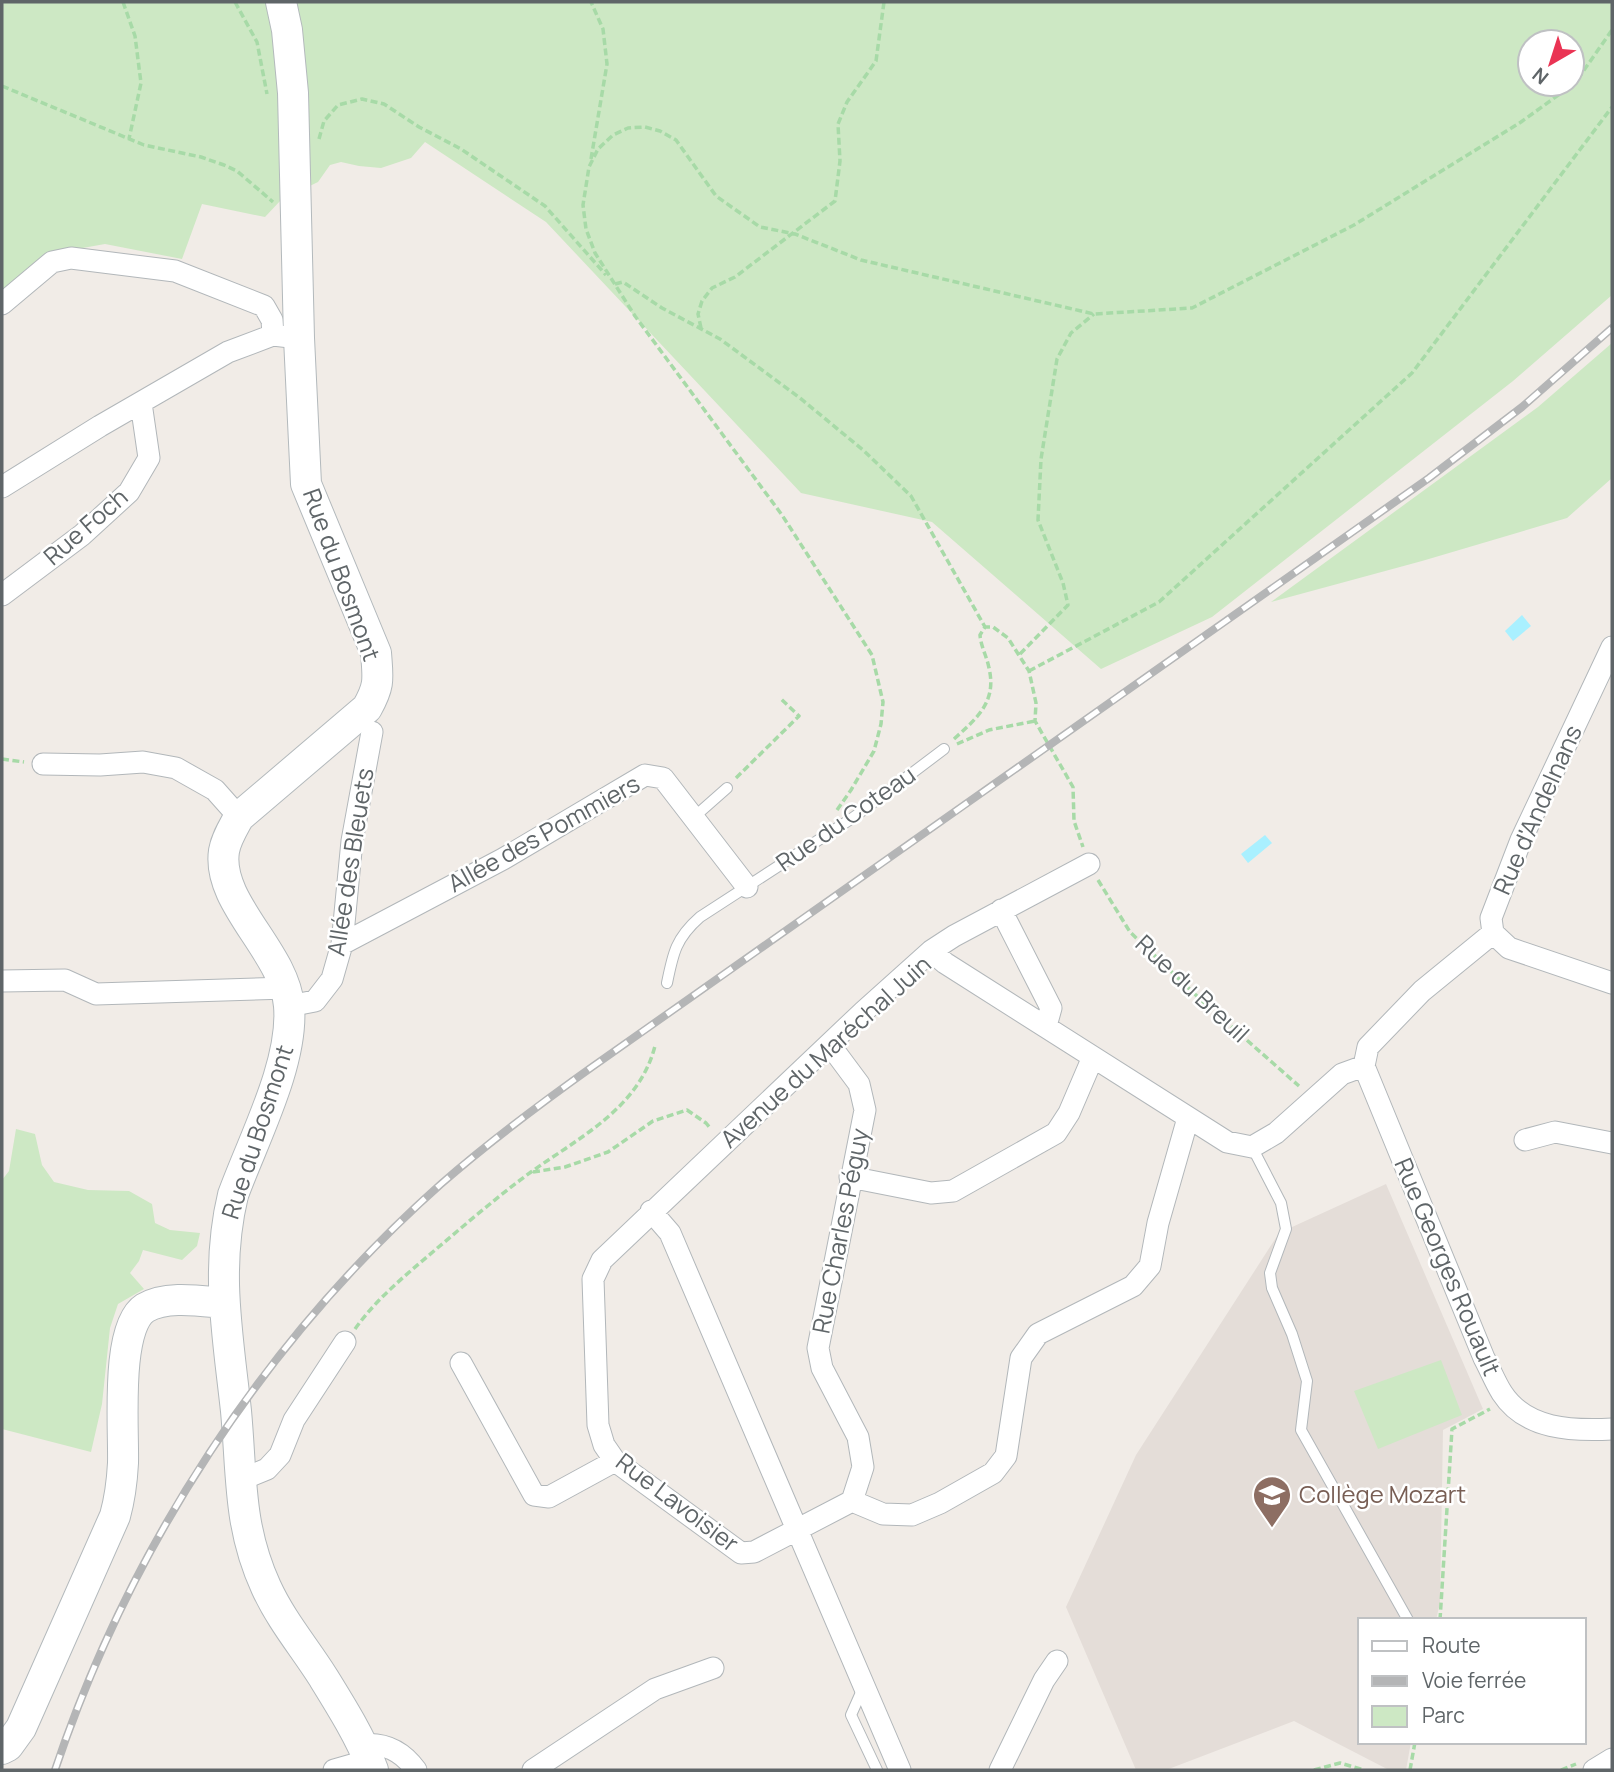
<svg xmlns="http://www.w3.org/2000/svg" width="1614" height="1772" viewBox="0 0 1614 1772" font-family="Manrope,sans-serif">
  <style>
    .education { fill: #e4ddd8 }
    .green { fill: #cde8c4; fill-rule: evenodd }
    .water { fill: #a9f0ff }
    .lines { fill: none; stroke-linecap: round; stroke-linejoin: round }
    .lane-casing { stroke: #b2b7ba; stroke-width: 12 }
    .street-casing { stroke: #b2b7ba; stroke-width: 23 }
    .secondary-casing { stroke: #b3b9bc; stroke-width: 32 }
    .path { stroke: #a7daa7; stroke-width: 3.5; stroke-dasharray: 7 3.5; stroke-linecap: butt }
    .lane { stroke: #fff; stroke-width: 10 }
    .street { stroke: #fff; stroke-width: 21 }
    .secondary { stroke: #fff; stroke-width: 30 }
    .rail-casing { stroke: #b4b5b6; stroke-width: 8 }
    .rail { stroke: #fff; stroke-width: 5; stroke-dasharray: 16; stroke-linecap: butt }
    .labels { text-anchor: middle; stroke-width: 5; stroke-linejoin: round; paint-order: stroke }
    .street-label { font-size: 24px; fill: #5f6568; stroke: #fff }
    .education-label { font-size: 24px; fill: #785e54; stroke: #fff; text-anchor: start }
  </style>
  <rect width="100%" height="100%" fill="#f1ece7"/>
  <path class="education" d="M1386,1184l97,225 -40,21 -3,173 -4,17h-76v122h51l-5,28h-17l-95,-49 -128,49h-30l-70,-163 70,-152 143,-222z"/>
  <path class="green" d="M2,2h1610v293l-99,86 -301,236 -111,52 -169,-147 -131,-29 -255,-271 -121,-80 -14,16 -30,10 -22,-2 -18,-4 -11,3 -12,17 -37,18 -16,17 -63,-13 -20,55 -77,-15 -56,10 -47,38zM1530,42h42v42h-42z
    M1612,343v135l-45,40 -145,43 -151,41 267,-195z
    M16,1129l19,5 7,31 12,17 34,8 41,1 23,13 3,19 15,7 30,3 -3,13 -15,14 -39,-10 -4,11 -9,12 14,16 -26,15 -8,24 -8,76 -11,48 -89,-23v-249l7,-9z
    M1441,1360l21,55 -84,34 -24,-58z"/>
  <path class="water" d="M1522,615l9,11 -18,15 -8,-10z
    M1265,835l7,8 -24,20 -7,-9z"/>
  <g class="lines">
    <defs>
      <path id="lane" d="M693,818l34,-30
        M667,983c6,-30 9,-45 33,-66l154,-100 90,-68
        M1252,1147l29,56 5,26 -16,44 2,15 20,46 15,47 -6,49 107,190
        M863,1688l-12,27 26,55"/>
      <path id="street" d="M2,304l50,-42 19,-4 104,13 89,35 8,14 1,15
        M2,487l98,-61 128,-74 45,-17 26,3
        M2,595l80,-60 47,-43 20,-34 -8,-55
        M1612,647l-91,193 -30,78 2,15 16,15 103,35
        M43,764l57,1 43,-3 33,6 39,22 24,27
        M1089,864l-135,72 -23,15 -68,61 -261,248 -9,19 5,146 6,20 11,16 126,92 13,-1 98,-51 31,13 29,1 28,-12 53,-30 13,-17 15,-98 17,-24 95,-48 17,-20 8,-43 30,-105
        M1001,910l50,98 -5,18
        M342,944l161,-85 142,-84 18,3 84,109
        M931,951l14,12 282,179 25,5 24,-14 66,-59 22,-8
        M2,981l63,-1 31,14 191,-6
        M289,1006l26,-5 17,-22 10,-35 10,-103 20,-109
        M830,1045l29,39 6,26 -47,238 4,20 36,69 5,30 -11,34
        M1364,1066l120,292c6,11 11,24 18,35 24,37 70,38 110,36
        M1364,1066l4,-19 54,-56 71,-58
        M1525,1140l30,-8 57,11
        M850,1177l81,16 22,-2 103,-58 13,-20 24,-56
        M651,1211l19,22 230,537
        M461,1363l73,132 15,2 66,-36
        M240,1480l27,-11 13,-14 14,-35 51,-78
        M361,1745c24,-3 41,6 55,25
        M334,1770l35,-10
        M533,1770l122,-81 58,-21
        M1000,1770l44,-90 13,-19
        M1594,1770l18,-11"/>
      <path id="secondary" d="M281,2l6,28 6,63 6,245 7,146 70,169c2,26 4,32 -9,55l-128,109c-6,11 -13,22 -15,34 -8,52 61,101 65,155 5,57 -36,134 -56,189 -18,75 -5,141 3,216 6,64 2,115 30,176 15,33 38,60 57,90 18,29 38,61 50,93
        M2,1749l6,-3 13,-18 94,-212c5,-18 7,-34 8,-53 1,-34 -8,-136 22,-155 21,-13 56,-7 79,-5"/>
    </defs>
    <use href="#lane" class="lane-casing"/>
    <use href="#street" class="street-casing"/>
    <use href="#secondary" class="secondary-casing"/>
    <path class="path" d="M123,2l12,34 6,47 -12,56
      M235,2l22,40 10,52
      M2,86l142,59 57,12 23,8 13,6 36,31
      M319,139l5,-18 14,-16 24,-6 22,5 35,23 42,22 84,57 61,69
      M591,159l16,-95 -4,-35 -12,-27
      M615,284l8,-2 39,26 58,31 80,59 63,52 48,46 74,131
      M701,328l-3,-14 4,-13 10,-13 23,-11 100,-76 5,-40 -2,-37 9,-22 29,-41 8,-59
      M1020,654l48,-49 -5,-22 -25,-63 3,-61 16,-100 14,-26 23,-19
      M1029,671l130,-69 253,-229 200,-266
      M954,739c23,-21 43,-37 35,-71 -2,-11 -8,-21 -9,-33l5,-8h8l15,11 21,33 7,32 -1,18 38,66 1,34 9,26
      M957,744l32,-14 46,-9
      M2,759l22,3
      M736,778l63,-62 -18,-17
      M837,810l14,-20 23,-39 7,-27 2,-22 -11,-47 -90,-140 -147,-199 -40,-63 -9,-24 -3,-24 6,-38 9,-18 15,-14 15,-7 17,-1 15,4 16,9 40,56 44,31 35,7 66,26 233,54 98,-6 162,-83 167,-103 54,-39 37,-53
      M1098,880l32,52 70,67 99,87
      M533,1172l32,-5 43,-15 45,-31 34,-11 19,13 5,6
      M355,1329c22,-31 51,-54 80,-79 31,-26 63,-54 96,-78 49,-35 108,-64 124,-126
      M1440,1620l12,-191 38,-20
      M1314,1770l26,-7 24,7
      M1410,1770l5,-28
      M1561,1770l15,-6"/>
    <use href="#lane" class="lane"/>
    <use href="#street" class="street"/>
    <use href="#secondary" class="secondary"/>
    <defs>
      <path id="rail" d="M55,1770c75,-223 210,-430 386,-586 48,-42 99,-80 151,-117l837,-589 93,-71 90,-79"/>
    </defs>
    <use href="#rail" class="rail-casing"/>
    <use href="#rail" class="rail"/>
  </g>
  <defs>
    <symbol id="school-pin" viewBox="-11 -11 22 30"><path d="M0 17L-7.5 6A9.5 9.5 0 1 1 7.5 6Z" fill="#8d6e63" stroke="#fff"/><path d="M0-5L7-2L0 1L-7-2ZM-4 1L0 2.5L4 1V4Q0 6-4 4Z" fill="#fff"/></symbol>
  </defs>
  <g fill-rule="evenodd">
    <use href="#school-pin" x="1250" y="1473" width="44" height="60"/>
  </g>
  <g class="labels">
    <g class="street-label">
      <text transform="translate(86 527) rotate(-41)" y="8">Rue Foch</text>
      <text transform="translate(341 575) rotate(70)" y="8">Rue du Bosmont</text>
      <text transform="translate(1538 810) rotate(-66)" y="8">Rue d'Andelnans</text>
      <text transform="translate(846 819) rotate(-35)" y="8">Rue du Coteau</text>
      <text transform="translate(544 834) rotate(-29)" y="8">Allée des Pommiers</text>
      <text transform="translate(351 862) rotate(-81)" y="8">Allée des Bleuets</text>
      <text transform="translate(1192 989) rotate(43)" y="8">Rue du Breuil</text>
      <text transform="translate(826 1052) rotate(-42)" y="8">Avenue du Maréchal Juin</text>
      <text transform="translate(258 1132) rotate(-72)" y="8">Rue du Bosmont</text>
      <text transform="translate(841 1231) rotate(-79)" y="8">Rue Charles Péguy</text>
      <text transform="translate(1447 1267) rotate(67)" y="8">Rue Georges Rouault</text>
      <text transform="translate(677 1503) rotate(37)" y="8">Rue Lavoisier</text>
    </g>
    <g class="education-label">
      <text x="1299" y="1503">Collège Mozart</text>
    </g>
  </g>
  <rect width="1614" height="1772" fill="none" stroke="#5f6568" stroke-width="7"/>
  <rect x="1358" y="1618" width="228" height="126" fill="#ffffff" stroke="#bfc1c3" stroke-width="2"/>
  <rect x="1372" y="1641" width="35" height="10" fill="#ffffff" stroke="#bfc1c3" stroke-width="2"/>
  <text x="1422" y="1653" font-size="21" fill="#5f6568">Route</text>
  <rect x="1372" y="1676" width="35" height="10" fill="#b4b5b6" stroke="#bfc1c3" stroke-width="2"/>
  <text x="1422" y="1688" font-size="21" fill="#5f6568">Voie ferrée</text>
  <rect x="1372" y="1706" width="35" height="21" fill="#cde8c4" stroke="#bfc1c3" stroke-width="2"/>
  <text x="1422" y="1723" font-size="21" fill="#5f6568">Parc</text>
  <g transform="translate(1551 63) rotate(219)"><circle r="33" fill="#ffffff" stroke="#bfc1c3" stroke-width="2"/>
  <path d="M0-5L12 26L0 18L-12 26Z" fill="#ea3454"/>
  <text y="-10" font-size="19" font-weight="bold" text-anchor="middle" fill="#5f6568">N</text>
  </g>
</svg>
